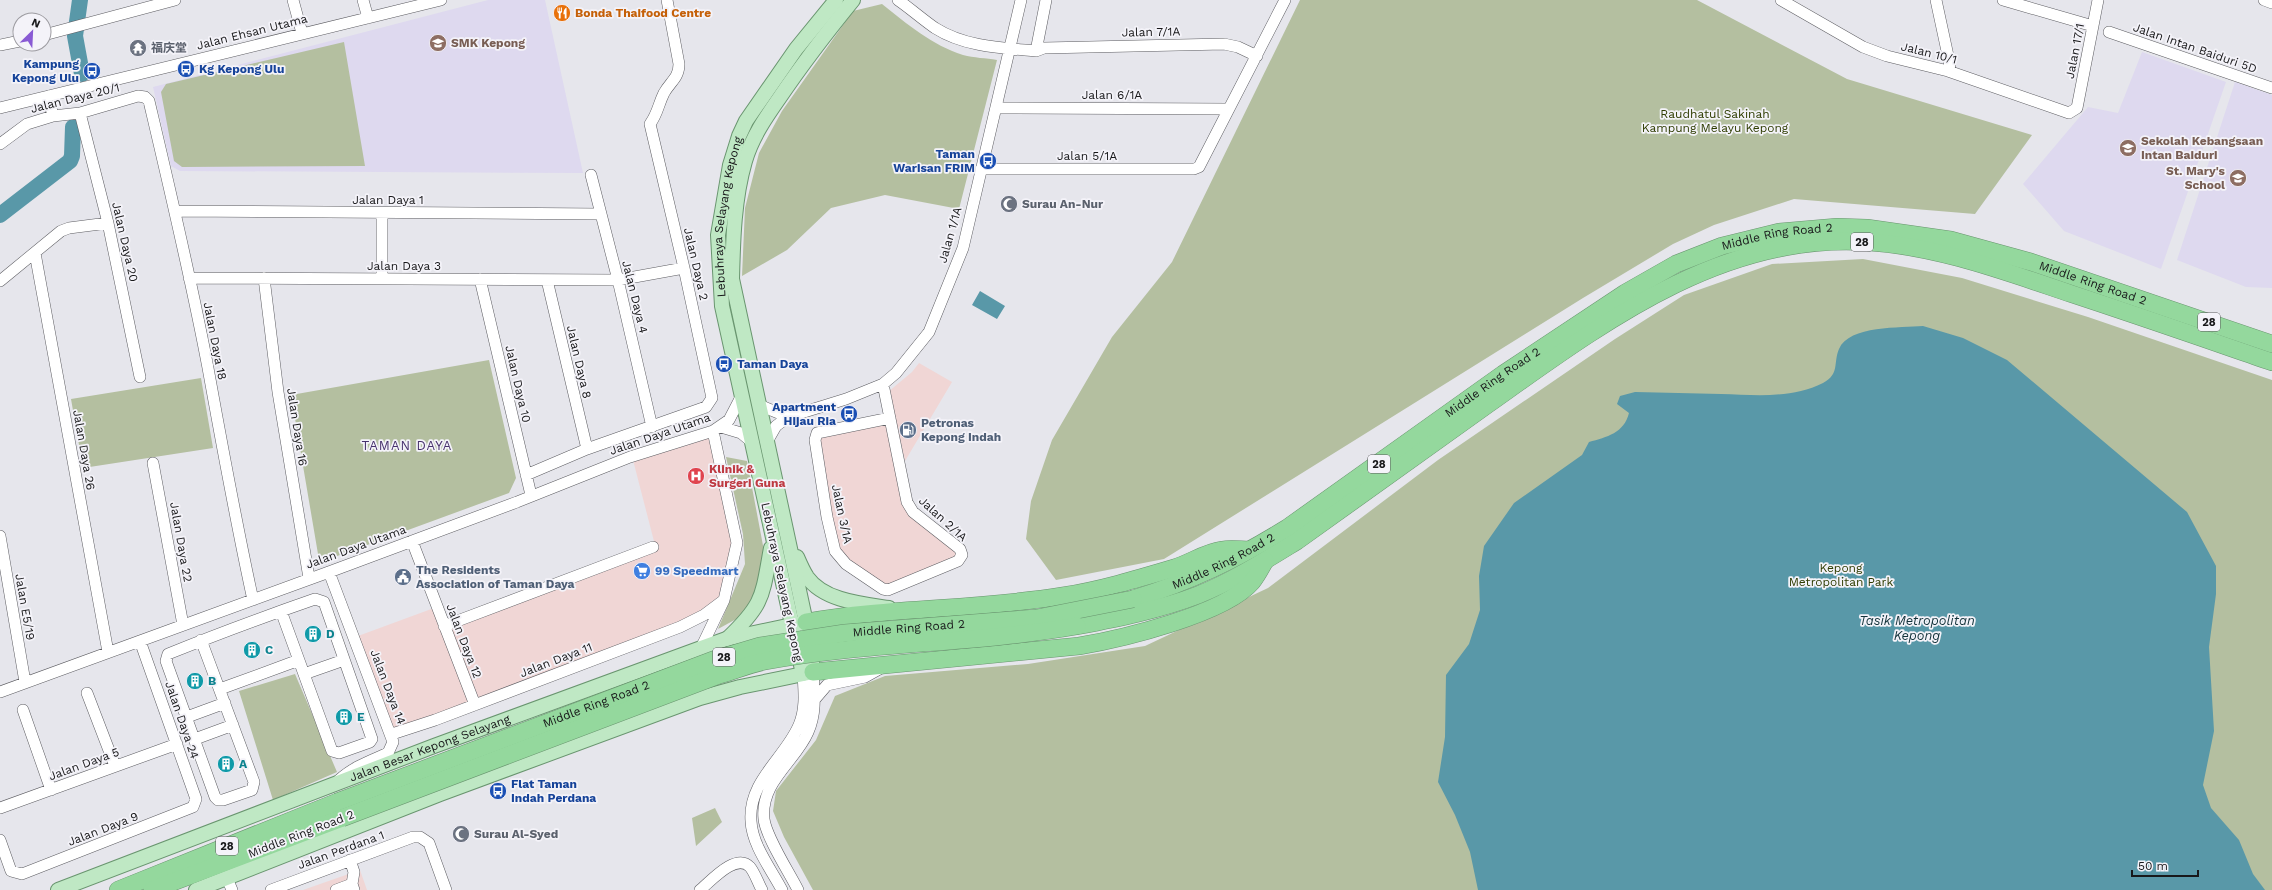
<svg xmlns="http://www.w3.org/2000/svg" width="2272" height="890" viewBox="0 0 2272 890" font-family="'Work Sans','Noto Sans SC',sans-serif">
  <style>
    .commercial { fill: #f0d6d5 }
    .education { fill: #ded9ef }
    .green { fill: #b4bfa0 }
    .water { fill: #5998a8 }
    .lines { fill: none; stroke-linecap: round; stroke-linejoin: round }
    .river { stroke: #5998a8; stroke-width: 16 }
    .minor-casing { stroke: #5d5d62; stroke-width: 12 }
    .major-casing { stroke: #69956f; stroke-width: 16 }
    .highway-casing { stroke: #69956f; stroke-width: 18 }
    .minor { stroke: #fff; stroke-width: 11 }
    .major { stroke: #bfe8c4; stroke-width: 14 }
    .highway { stroke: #94d89d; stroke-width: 17 }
    .highway-bridge-casing { stroke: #69956f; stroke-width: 18; stroke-linecap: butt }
    .highway-bridge { stroke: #94d89d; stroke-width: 17 }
    .labels { text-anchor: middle; stroke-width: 3.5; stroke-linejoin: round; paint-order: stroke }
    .shield { fill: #f4f3f9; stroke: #5a5a5d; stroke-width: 1 }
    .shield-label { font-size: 11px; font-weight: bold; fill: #18181a }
    .food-label { font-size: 12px; font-weight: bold; fill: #c56008; stroke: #f4f3f9; text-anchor: start }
    .street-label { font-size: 12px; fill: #18181a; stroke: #f4f3f9 }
    .education-label { font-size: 12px; font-weight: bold; fill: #785e54; stroke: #f4f3f9; text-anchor: start }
    .worship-label { font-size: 12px; font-weight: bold; fill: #5b616d; stroke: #f4f3f9; text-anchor: start }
    .transit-label { font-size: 12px; font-weight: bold; fill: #164399; stroke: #f4f3f9; text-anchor: end }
    .park-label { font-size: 12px; fill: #2f3d02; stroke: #f4f3f9 }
    .service-label { font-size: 12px; font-weight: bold; fill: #4e5e75; stroke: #f4f3f9; text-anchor: start }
    .health-label { font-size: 12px; font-weight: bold; fill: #be3a42; stroke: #f4f3f9; text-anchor: start }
    .shop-label { font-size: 12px; font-weight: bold; fill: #366cbe; stroke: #f4f3f9; text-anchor: start }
    .culture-label { font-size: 12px; font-weight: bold; fill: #0d838f; stroke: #f4f3f9; text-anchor: start }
    .neighbourhood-label { font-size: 13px; letter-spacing: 1px; fill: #47316d; stroke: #f4f3f9 }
    .water-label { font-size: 13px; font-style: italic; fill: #13333b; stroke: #f4f3f9 }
  </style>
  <rect width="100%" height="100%" fill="#e6e6ec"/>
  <path class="commercial" d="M919,363l33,19 -47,79 -17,-69 24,-20z
    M888,422l16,84 53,44 -1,7 -68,30 -40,-25 -10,-14 -8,-36 -11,-76z
    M711,435l23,108 -13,55 -40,25 -287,107 -36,-94 76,-28 9,22 213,-81 -23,-89z
    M360,870l7,20h-64z"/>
  <path class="education" d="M488,0h57l38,173 -403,-2 -9,-5 -18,-79z
    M2142,52l84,30 -65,187 -97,-38 -41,-47 65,-77 30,6z
    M2235,82l37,13v193l-26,-1 -69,-27z"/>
  <path class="green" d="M1300,0h397l150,79 185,56 -57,79 -181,-15 -80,26 -41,19 -90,54 -419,261 -108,21 -30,-41 5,-38 21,-61 60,-103 60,-75z
    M882,4c25,20 50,41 81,51 11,3 23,3 34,5l-38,149 -74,-14 -54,13 -44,42 -45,26 3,-68 14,-55 23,-42 71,-100z
    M344,42l21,124 -183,1 -8,-6 -13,-69 5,-8z
    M1863,259l99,19 126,39 184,63v510h-1459l-29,-53 -11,-26 3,-20 40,-51 19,-44 50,-20 143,-12 117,-18 123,-58 170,-128 177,-121 69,-44 88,-31z
    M489,360l27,118 -7,15 -180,66 -11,-5 -27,-159z
    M201,378l12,70 -130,20 -12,-69z
    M726,457l21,4 18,95 -8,37 -17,24 -22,12 27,-65 -2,-30z
    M295,674l42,98 -64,28 -34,-109z
    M715,808l7,14 -26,24 -4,-28z"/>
  <path class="water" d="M980,291l25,15 -8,13 -25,-14z
    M1923,326l40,12 44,22 180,152 29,54v28l-7,53 5,84 -11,54 8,23 28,32 14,34 12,16h-787l-8,-38 -15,-37 -17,-33 7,-45 1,-62 23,-31 11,-34 -1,-34 5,-30 30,-43 68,-48 7,-13c18,-5 35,-9 40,-29l-12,-9 3,-8 15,-4c29,1 57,1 86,2 34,1 70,5 102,-11 17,-9 10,-20 16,-34 10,-24 62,-21 84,-23z"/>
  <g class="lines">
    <path class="river" d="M80,0l-5,36 7,38
      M0,215l70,-54 2,-5 1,-29"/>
    <defs>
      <path id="minor" d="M293,0l9,33
        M363,0l5,18
        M898,0c13,9 24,19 37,28 30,19 67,20 101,23l8,-3 180,-4 14,3 19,9
        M1781,0l82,47 24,9 61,15 121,42 8,-5 21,-108
        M1936,0l14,65 -2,6
        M2003,0l90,26
        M2264,0l8,3
        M2109,32l163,56
        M44,35l131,-35
        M0,45l20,-4
        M1036,51l10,-51
        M48,96l5,20
        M0,108l441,-108
        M996,108l232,1
        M80,113l28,110 32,154
        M0,144l27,-20 26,-8 27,-3 58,-17 7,1 4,4c21,89 42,177 59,267 14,77 28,155 45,232
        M981,169h213l5,-2 86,-167
        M591,175l27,105 34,147
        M176,211l424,3
        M35,253l73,399
        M189,278l429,2 66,-12
        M264,278l14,114 31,186
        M382,279v-66
        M480,279l51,216
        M547,280l40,169
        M0,281l61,-50 8,-3 39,-5
        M883,384l24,118 6,10 47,37 2,6 -4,6 -70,29 -5,-1 -37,-25 -11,-13 -8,-34 -12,-77 2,-7 73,-15
        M759,405l29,12
        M721,427l20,6 12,10
        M768,440l8,-14 12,-9 58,-18 37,-15 13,-11 33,-41 34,-84 58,-248
        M153,463l30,162
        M526,475l61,-26 119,-42 6,-9 -28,-130 -34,-144c8,-11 8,-19 14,-31 6,-11 15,-15 15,-29l-12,-64
        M0,536l25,146
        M412,541l63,164
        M329,572l64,170 -5,11c-18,8 -35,14 -49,27
        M444,626l209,-79
        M201,640l53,142 -2,8 -29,10h-5l-3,-3 -49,-136 2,-7c49,-20 98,-38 147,-55l9,3 48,137 -2,3 -31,11 -7,-2 -51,-140
        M701,648l23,-48 13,-57 -24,-112
        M304,674l40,-14
        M220,689l79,-29
        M0,692l329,-120 188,-70 113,-45 83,-26 16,-11 13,-25
        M87,693l28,73
        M815,699l12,-14 38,-8 18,-10
        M23,710l28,80
        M187,717l38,-14
        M392,734l43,-14 245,-93 24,-12 20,-15
        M195,739l38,-14
        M0,808l177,-64
        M0,840l11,31 11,3 171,-67 3,-8 -56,-158
        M350,860l4,12 -2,12 2,6
        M227,878l5,12
        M271,890l142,-53h7l9,6 17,47
        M336,890l16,-6
        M700,890c11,-9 36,-38 50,-23 5,6 8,16 12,23
        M782,890c-11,-21 -30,-45 -31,-69 -3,-40 34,-63 48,-96 7,-16 5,-34 4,-51
        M798,890c-9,-18 -32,-53 -34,-71 -4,-37 31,-57 44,-87 9,-20 6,-40 5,-60"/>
      <g id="major">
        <path d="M797,557c3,7 6,14 10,20 17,24 55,27 82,31"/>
        <path d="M808,632l-76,-353c1,-40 2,-80 13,-118 7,-24 21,-44 35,-64 23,-34 47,-65 73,-97"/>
        <path d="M727,639c37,-35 35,-42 44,-91"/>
        <path id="s1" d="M803,674l-81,-368 -4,-71 12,-70 9,-29 7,-15 50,-72 40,-49"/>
        <path id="s2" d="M58,890l376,-144 267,-98 25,-9 80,-17"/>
        <path d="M196,890l244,-96 260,-96 40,-11 73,-15 -1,-10"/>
      </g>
      <g id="highway">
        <path id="s3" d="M1133,599c59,-18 102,-39 154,-71l216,-154 122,-81 51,-29 46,-18 57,-14 58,-5 30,1 84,12 80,22 241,82"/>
        <path d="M806,622c85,-15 171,-12 256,-26 38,-6 75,-17 112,-28 16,-5 32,-16 48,-18 9,-2 19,0 27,0"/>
        <path d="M1077,626c41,-8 82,-16 121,-31 35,-14 68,-35 99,-54 64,-46 127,-91 190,-136 113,-80 234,-173 380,-163 70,4 139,30 205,52 67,22 133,45 200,68"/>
        <path d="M813,672l266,-26c42,-7 146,-32 173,-64 5,-6 9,-14 13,-21"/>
        <path d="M118,890l219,-88"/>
        <path d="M152,890l190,-72"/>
      </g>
    </defs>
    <use href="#minor" class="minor-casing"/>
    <use href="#major" class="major-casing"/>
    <use href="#highway" class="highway-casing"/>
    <use href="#minor" class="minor"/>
    <use href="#major" class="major"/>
    <use href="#highway" class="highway"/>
    <defs>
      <g id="highway-bridge">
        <path id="s4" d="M337,802l376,-142 47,-14 85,-13 192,-15 96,-19"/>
        <path d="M342,818l377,-143c15,-4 31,-11 47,-14 102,-19 208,-17 311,-35"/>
      </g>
    </defs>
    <use href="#highway-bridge" class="highway-bridge-casing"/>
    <use href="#highway-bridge" class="highway-bridge"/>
  </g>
  <defs>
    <symbol id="restaurant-disc" viewBox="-11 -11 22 22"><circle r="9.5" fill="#e8710a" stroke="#f4f3f9"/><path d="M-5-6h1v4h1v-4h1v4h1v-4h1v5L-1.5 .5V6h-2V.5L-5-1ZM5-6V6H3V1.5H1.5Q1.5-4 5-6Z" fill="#fff"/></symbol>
    <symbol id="school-disc" viewBox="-11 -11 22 22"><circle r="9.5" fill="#8d6e63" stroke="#f4f3f9"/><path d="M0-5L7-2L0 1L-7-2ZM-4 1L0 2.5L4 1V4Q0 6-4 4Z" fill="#fff"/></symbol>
    <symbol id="temple-disc" viewBox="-11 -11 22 22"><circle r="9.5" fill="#6b7280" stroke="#f4f3f9"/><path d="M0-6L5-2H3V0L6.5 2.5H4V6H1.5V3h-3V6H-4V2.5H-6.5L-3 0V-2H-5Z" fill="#fff"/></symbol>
    <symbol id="bus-disc" viewBox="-11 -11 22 22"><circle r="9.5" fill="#1a4fb4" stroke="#f4f3f9"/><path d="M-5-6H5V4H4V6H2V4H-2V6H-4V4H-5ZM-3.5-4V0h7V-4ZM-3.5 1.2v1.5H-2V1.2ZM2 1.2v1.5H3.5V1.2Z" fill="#fff"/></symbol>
    <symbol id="mosque-disc" viewBox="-11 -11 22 22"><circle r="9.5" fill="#6b7280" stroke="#f4f3f9"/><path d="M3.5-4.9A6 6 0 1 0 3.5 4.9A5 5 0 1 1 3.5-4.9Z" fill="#fff"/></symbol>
    <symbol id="fuel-disc" viewBox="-11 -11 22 22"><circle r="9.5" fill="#5c6f8a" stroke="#f4f3f9"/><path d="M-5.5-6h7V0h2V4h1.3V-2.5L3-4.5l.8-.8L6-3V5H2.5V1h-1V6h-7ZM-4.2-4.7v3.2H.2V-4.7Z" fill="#fff"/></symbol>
    <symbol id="hospital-disc" viewBox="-11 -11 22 22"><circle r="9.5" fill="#e0444e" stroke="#f4f3f9"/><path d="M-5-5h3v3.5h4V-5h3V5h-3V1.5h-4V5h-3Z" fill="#fff"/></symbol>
    <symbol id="supermarket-disc" viewBox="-11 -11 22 22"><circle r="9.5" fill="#3f7fe0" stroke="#f4f3f9"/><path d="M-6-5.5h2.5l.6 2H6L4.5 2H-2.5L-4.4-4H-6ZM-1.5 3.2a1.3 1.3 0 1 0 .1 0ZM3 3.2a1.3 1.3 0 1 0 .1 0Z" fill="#fff"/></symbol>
    <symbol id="civic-disc" viewBox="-11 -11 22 22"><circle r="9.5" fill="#5c6f8a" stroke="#f4f3f9"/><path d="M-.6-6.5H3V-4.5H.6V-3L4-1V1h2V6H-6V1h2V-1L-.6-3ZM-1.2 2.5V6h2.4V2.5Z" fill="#fff"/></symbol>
    <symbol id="building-disc" viewBox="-11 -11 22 22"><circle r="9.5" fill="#0f9aa8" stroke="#f4f3f9"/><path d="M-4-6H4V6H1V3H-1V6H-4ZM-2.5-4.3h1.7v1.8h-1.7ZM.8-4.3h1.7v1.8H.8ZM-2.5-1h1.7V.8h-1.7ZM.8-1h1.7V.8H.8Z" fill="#fff"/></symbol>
  </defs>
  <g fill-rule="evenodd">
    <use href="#restaurant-disc" x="552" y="3" width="20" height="20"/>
    <use href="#school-disc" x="428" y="33" width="20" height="20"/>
    <use href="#temple-disc" x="128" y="38" width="20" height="20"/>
    <use href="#bus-disc" x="176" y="59" width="20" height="20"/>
    <use href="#bus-disc" x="82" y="61" width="20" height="20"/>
    <use href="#school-disc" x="2118" y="138" width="20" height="20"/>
    <use href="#bus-disc" x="978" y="151" width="20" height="20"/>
    <use href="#school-disc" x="2228" y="168" width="20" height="20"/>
    <use href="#mosque-disc" x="999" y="194" width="20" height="20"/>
    <use href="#bus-disc" x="714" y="354" width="20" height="20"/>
    <use href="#bus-disc" x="839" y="404" width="20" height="20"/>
    <use href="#fuel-disc" x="898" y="420" width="20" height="20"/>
    <use href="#hospital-disc" x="686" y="466" width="20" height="20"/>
    <use href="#supermarket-disc" x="632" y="561" width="20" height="20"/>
    <use href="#civic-disc" x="393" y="567" width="20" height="20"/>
    <use href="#building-disc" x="303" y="624" width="20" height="20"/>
    <use href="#building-disc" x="242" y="640" width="20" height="20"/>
    <use href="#building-disc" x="185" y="671" width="20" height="20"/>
    <use href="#building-disc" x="334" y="707" width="20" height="20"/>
    <use href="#building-disc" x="216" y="754" width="20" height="20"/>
    <use href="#bus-disc" x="488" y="781" width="20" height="20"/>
    <use href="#mosque-disc" x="451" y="824" width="20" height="20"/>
  </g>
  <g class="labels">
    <g class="shield">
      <rect x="1851" y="233" width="22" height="18" rx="3"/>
      <rect x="2198" y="313" width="22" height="18" rx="3"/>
      <rect x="1368" y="455" width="22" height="18" rx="3"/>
      <rect x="713" y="648" width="22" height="18" rx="3"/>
      <rect x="216" y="837" width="22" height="18" rx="3"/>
    </g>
    <g class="shield-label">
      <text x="1862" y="246">28</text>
      <text x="2209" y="326">28</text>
      <text x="1379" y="468">28</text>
      <text x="724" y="661">28</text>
      <text x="227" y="850">28</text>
    </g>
    <g class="food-label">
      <text x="575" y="17">Bonda Thaifood Centre</text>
    </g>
    <g class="street-label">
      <text transform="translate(252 32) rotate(-14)" y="4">Jalan Ehsan Utama</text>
      <text transform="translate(1151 32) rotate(-1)" y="4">Jalan 7/1A</text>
      <text transform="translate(2195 48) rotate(19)" y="4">Jalan Intan Baiduri 5D</text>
      <text transform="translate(2075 51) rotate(-79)" y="4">Jalan 17/1</text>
      <text transform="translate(1929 53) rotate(14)" y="4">Jalan 10/1</text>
      <text x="1112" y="99">Jalan 6/1A</text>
      <text transform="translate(75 98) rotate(-14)" y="4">Jalan Daya 20/1</text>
      <text x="1087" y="160">Jalan 5/1A</text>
      <text x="388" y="204">Jalan Daya 1</text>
      <text dy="4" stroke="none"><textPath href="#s1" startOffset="467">Lebuhraya Selayang Kepong</textPath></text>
      <text transform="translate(950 235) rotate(-74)" y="4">Jalan 1/1A</text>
      <text dy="4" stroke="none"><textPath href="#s3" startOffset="746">Middle Ring Road 2</textPath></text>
      <text transform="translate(125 242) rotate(77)" y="4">Jalan Daya 20</text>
      <text transform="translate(696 264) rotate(77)" y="4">Jalan Daya 2</text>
      <text x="404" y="270">Jalan Daya 3</text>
      <text dy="4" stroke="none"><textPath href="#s3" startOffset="1070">Middle Ring Road 2</textPath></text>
      <text transform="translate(635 297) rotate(76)" y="4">Jalan Daya 4</text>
      <text transform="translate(215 341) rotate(79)" y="4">Jalan Daya 18</text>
      <text transform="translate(579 362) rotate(77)" y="4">Jalan Daya 8</text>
      <text dy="4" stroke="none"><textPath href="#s3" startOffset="422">Middle Ring Road 2</textPath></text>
      <text transform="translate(518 384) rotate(77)" y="4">Jalan Daya 10</text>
      <text transform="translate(297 427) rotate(81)" y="4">Jalan Daya 16</text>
      <text transform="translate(660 434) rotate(-19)" y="4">Jalan Daya Utama</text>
      <text transform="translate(84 450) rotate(80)" y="4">Jalan Daya 26</text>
      <text transform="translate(842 514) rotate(78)" y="4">Jalan 3/1A</text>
      <text transform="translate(943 519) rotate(42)" y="4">Jalan 2/1A</text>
      <text transform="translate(181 542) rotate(80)" y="4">Jalan Daya 22</text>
      <text transform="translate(356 547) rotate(-20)" y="4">Jalan Daya Utama</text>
      <text dy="4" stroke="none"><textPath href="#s3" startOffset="98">Middle Ring Road 2</textPath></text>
      <text transform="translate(782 582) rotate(78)" y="4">Lebuhraya Selayang Kepong</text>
      <text transform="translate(25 607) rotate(80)" y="4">Jalan E5/19</text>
      <text dy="4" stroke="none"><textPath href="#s4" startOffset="601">Middle Ring Road 2</textPath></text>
      <text transform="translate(464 641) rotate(69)" y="4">Jalan Daya 12</text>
      <text transform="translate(556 660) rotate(-21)" y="4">Jalan Daya 11</text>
      <text transform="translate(388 687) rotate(69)" y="4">Jalan Daya 14</text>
      <text dy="4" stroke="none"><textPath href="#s4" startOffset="277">Middle Ring Road 2</textPath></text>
      <text transform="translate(182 720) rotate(71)" y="4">Jalan Daya 24</text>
      <text dy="4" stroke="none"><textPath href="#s2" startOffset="398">Jalan Besar Kepong Selayang</textPath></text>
      <text transform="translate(84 764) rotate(-20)" y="4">Jalan Daya 5</text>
      <text transform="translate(103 829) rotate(-21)" y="4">Jalan Daya 9</text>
      <text transform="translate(301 834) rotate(-21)" y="4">Middle Ring Road 2</text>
      <text transform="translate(341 850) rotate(-20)" y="4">Jalan Perdana 1</text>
    </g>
    <g class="education-label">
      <text x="451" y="47">SMK Kepong</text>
      <text x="2141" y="145">Sekolah Kebangsaan<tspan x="2141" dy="14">Intan Baiduri</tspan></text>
      <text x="2225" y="175" text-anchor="end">St. Mary's<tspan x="2225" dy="14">School</tspan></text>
    </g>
    <g class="worship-label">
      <text x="151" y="52">福庆堂</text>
      <text x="1022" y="208">Surau An-Nur</text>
      <text x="474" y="838">Surau Al-Syed</text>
    </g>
    <g class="transit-label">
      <text x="79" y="68">Kampung<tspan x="79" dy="14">Kepong Ulu</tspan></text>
      <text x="199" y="73" text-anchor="start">Kg Kepong Ulu</text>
      <text x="975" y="158">Taman<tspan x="975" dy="14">Warisan FRIM</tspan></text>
      <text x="737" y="368" text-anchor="start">Taman Daya</text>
      <text x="836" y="411">Apartment<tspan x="836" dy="14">Hijau Ria</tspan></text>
      <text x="511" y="788" text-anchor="start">Flat Taman<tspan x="511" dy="14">Indah Perdana</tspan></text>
    </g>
    <g class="park-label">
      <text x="1715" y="118">Raudhatul Sakinah<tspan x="1715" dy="14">Kampung Melayu Kepong</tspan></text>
      <text x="1841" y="572">Kepong<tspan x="1841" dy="14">Metropolitan Park</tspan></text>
    </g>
    <g class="service-label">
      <text x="921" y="427">Petronas<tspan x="921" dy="14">Kepong Indah</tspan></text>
      <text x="416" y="574">The Residents<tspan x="416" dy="14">Association of Taman Daya</tspan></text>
    </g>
    <g class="health-label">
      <text x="709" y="473">Klinik &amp;<tspan x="709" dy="14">Surgeri Guna</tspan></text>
    </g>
    <g class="shop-label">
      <text x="655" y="575">99 Speedmart</text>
    </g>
    <g class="culture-label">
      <text x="326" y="638">D</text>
      <text x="265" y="654">C</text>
      <text x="208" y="685">B</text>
      <text x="357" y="721">E</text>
      <text x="239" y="768">A</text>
    </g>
    <g class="neighbourhood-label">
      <text x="407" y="450">TAMAN DAYA</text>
    </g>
    <g class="water-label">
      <text x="1917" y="625">Tasik Metropolitan<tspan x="1917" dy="15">Kepong</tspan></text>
    </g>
  </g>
  <g transform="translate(32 32) rotate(24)"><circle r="19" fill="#f4f3f9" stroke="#9c9ba0"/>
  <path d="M0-3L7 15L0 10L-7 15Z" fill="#895ad4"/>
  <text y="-6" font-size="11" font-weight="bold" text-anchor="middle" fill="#18181a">N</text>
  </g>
  <path d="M2132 870v6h66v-6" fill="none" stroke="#18181a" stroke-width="2"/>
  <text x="2138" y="870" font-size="12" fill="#18181a" stroke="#f4f3f9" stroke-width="3" paint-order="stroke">50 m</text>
</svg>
